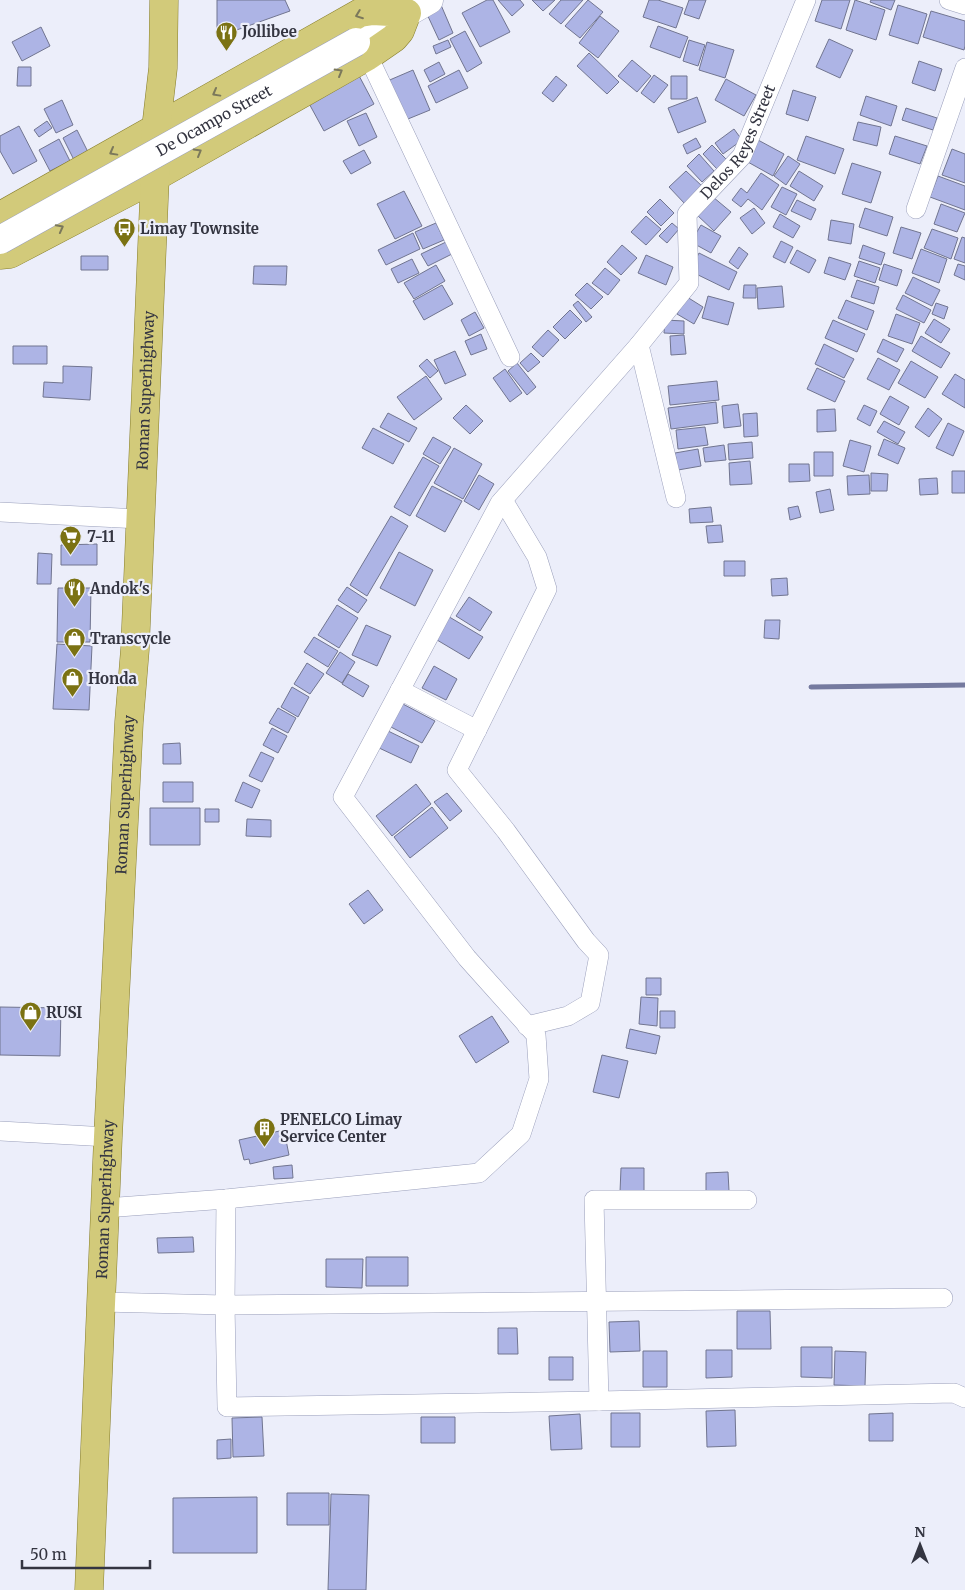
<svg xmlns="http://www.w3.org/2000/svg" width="965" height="1590" viewBox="0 0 965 1590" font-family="Merriweather,serif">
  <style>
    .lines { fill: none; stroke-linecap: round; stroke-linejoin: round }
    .stream { stroke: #757a9f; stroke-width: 5 }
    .building { fill: #adb4e5; stroke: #717590 }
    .street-casing { stroke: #9a9fbb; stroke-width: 20 }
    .secondary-casing { stroke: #9a9fbb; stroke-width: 29 }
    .primary-casing { stroke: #877e2c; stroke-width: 29 }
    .street { stroke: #fff; stroke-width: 19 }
    .secondary { stroke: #fff; stroke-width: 28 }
    .primary { stroke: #d2ca7a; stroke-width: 28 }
    .secondary-bridge-casing { stroke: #9a9fbb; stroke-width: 29; stroke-linecap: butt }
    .secondary-bridge { stroke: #fff; stroke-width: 28 }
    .oneway { stroke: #7b785b }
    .labels { text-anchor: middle; stroke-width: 4.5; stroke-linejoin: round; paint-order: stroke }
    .poi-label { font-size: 15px; font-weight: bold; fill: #343541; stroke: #eceefa; text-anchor: start }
    .street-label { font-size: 15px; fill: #343541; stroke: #eceefa }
  </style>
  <rect width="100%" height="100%" fill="#eceefa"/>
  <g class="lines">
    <path class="stream" d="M811,687l154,-2"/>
  </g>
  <path class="building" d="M217,0h68l5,11 -73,26z
    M487,0h6l17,32 -30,15 -18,-34z
    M498,0h22l4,5 -12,11z
    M532,0h23l-12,11z
    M561,0h22l-22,24 -12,-10z
    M588,0l15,12 -23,26 -15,-12z
    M649,0h9l25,8 -7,20 -33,-11z
    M689,0h17l-7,19 -15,-5z
    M822,0h28l-9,29 -26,-8z
    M855,0l30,10 -9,30 -30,-10z
    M871,0h24l-4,10 -21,-8z
    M441,5l12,28 -14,7 -13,-28z
    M898,5l29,9 -9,30 -29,-9z
    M931,11l34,10v25l-1,4 -41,-13z
    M600,16l19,15 -21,27 -19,-15z
    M658,26l30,11 -8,21 -30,-11z
    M41,27l9,19 -28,15 -10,-19z
    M465,31l17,32 -15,9 -17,-33z
    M829,39l24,11 -13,28 -24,-11z
    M448,40l3,7 -15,7 -3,-8z
    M689,40l16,5 -7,21 -15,-5z
    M707,42l27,8 -9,28 -26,-8z
    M589,53l30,29 -12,12 -30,-28z
    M632,60l19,16 -14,16 -19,-16z
    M919,61l23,8 -7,22 -23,-8z
    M439,62l6,12 -15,8 -6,-12z
    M18,67h13v19h-14z
    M356,70l18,34 -50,27 -18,-33z
    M413,70l17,40 -27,11 -18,-39z
    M459,70l9,18 -32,15 -8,-17z
    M654,75l14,10 -14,18 -13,-10z
    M556,76l11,9 -14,17 -11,-9z
    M671,76h16v23h-16z
    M726,79l30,16 -12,21 -29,-16z
    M793,90l23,7 -8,24 -22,-7z
    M866,96l31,10 -6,20 -31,-11z
    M697,97l9,25 -28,11 -10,-25z
    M62,100l11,25 -17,8 -12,-24z
    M906,108l31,10 -4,12 -31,-10z
    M366,113l11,24 -18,9 -12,-25z
    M47,121l5,7 -13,9 -5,-7z
    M858,122l23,5 -4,19 -24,-6z
    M19,126l18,35 -24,13 -13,-23v-15z
    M734,129l8,11 -19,14 -8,-11z
    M77,130l11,22 -14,8 -11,-22z
    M806,136l38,13 -9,25 -38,-14z
    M895,136l32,10 -7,18 -31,-10z
    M696,138l5,9 -14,7 -4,-9z
    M59,139l11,22 -20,10 -11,-21z
    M758,140l26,14 -11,22 -27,-15z
    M712,145l15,15 -10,9 -14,-15z
    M952,149l13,5v29l-23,-8z
    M364,150l7,13 -20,11 -8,-13z
    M699,154l15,17 -12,11 -15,-16z
    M788,156l12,8 -14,21 -12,-9z
    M852,163l29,9 -10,31 -29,-9z
    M686,171l17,16 -18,17 -16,-17z
    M799,171l24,15 -9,15 -24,-15z
    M761,173l18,12 -17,25 -14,-11 -7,8 -9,-7 9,-12 6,5z
    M938,176l27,10v24l-35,-13z
    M782,187l15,7 -11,21 -15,-8z
    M404,191l18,35 -27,13 -18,-35z
    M713,197l18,15 -17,19 -17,-16z
    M660,199l14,14 -13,13 -14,-14z
    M797,200l19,9 -5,11 -20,-9z
    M941,204l24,9 -8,19 -23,-8z
    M754,208l11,15 -13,11 -12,-16z
    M865,208l28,9 -6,19 -28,-9z
    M780,214l20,12 -7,12 -20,-11z
    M646,216l15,13 -15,16 -15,-13z
    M831,220l23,4 -3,20 -23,-4z
    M436,223l8,17 -21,9 -8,-17z
    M672,223l7,6 -12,14 -8,-7z
    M701,225l20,11 -10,17 -20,-11z
    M901,227l20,6 -9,26 -19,-6z
    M932,229l26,9 -7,21 -27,-11z
    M413,233l7,16 -34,16 -8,-15z
    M962,237l3,1v25l-11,-4z
    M781,241l12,6 -8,16 -12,-6z
    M446,242l6,12 -24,12 -7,-12z
    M622,245l15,13 -16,17 -14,-13z
    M863,245l22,8 -4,12 -22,-7z
    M739,247l9,7 -10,15 -9,-7z
    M921,249l26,10 -8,24 -27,-10z
    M797,250l19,10 -7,13 -19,-10z
    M699,253l38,19 -8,18 -39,-19z
    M646,255l27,12 -7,18 -28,-12z
    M81,256h27v14h-27z
    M829,257l22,7 -6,16 -21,-7z
    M412,259l7,14 -21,10 -7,-14z
    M859,261l21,7 -5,15 -21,-7z
    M884,264l18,6 -5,16 -18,-6z
    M958,264l7,2v14l-11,-5z
    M436,265l9,16 -31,18 -10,-16z
    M254,266h33l-1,19 -33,-1z
    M605,268l15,12 -12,15 -16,-12z
    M913,277l27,13 -8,16 -27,-13z
    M857,280l22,7 -5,17 -23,-7z
    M587,283l16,14 -12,12 -16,-14z
    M442,285l11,19 -29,16 -11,-19z
    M744,285h12v13h-13z
    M782,286l2,21 -26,2 -1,-21z
    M903,295l28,15 -7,13 -28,-14z
    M708,296l26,7 -6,22 -26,-7z
    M687,297l16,10 -9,17 -17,-10z
    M846,300l28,11 -7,19 -29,-12z
    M578,301l14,16 -6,5 -13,-17z
    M936,303l12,4 -4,12 -12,-5z
    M570,310l12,12 -17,17 -12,-12z
    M475,312l9,16 -15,8 -8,-16z
    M896,314l24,9 -8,21 -24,-8z
    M934,319l16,10 -9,14 -16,-10z
    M665,320l19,1v13l-20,-1z
    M833,320l32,14 -8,18 -32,-14z
    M548,330l11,10 -16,17 -11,-10z
    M481,334l6,15 -16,6 -6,-14z
    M684,335l2,19 -15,1 -1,-19z
    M921,336l29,17 -9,15 -29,-17z
    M883,339l21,10 -7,13 -20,-10z
    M824,344l30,15 -10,19 -29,-14z
    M13,346h34v18h-34z
    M455,351l11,24 -21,9 -11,-24z
    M531,353l9,9 -12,10 -8,-9z
    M878,358l22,12 -11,20 -22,-11z
    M427,359l11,12 -8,7 -11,-12z
    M911,361l27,16 -13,21 -27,-15z
    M517,363l19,24 -9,8 -19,-24z
    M63,366l29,1 -2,33 -47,-3 1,-15 19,1z
    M817,368l28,13 -10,21 -28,-13z
    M505,369l17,24 -12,9 -17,-24z
    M955,374l10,6v28l-23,-14z
    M426,376l16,23 -28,21 -17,-23z
    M717,381l2,19 -49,5 -2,-19z
    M890,396l19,11 -10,18 -19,-11z
    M716,402l2,21 -47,6 -3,-21z
    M738,404l3,22 -17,2 -2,-22z
    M466,405l17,16 -13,13 -17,-16z
    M864,405l13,6 -7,15 -13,-7z
    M928,408l14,11 -13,18 -14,-10z
    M835,409l1,22 -19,1v-22z
    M388,413l29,15 -8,14 -29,-15z
    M757,413l1,23 -14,1 -1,-23z
    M884,421l21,11 -7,12 -21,-12z
    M948,423l16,8 -11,25 -17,-8z
    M705,427l3,18 -30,4 -2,-19z
    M373,428l31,16 -11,20 -31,-16z
    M433,437l18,10 -11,17 -17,-10z
    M884,439l21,9 -7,16 -20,-9z
    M850,440l21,6 -7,26 -21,-6z
    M752,442l1,16 -24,2 -1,-16z
    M724,445l2,15 -21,2 -2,-14z
    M454,448l28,16 -19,35 -29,-16z
    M698,449l3,17 -23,4 -3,-17z
    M814,452h19v24h-19z
    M423,457l16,9 -29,50 -16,-9z
    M750,461l2,23 -22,1 -1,-22z
    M789,464h20l1,17 -21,1z
    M952,471h13v22h-13z
    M871,473l17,1 -1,17h-16z
    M479,475l15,9 -15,26 -15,-9z
    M869,475l1,19 -22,1 -1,-19z
    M937,478l1,16 -18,1 -1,-16z
    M432,486l30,15 -17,31 -29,-16z
    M830,489l4,21 -14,3 -4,-21z
    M798,506l3,11 -11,3 -2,-12z
    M711,507l2,15 -23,1 -1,-14z
    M391,516l17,10 -41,70 -17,-11z
    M721,525l2,17 -15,1 -2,-17z
    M97,544v21h-36v-20z
    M399,552l34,18 -18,36 -35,-18z
    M38,553l14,1 -1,30h-14z
    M724,561h21v15h-21z
    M787,578l1,17 -16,1 -1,-17z
    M347,587l20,13 -9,13 -20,-13z
    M58,588h33l-1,54h-33z
    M469,597l23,15 -12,19 -24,-15z
    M337,605l21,13 -19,30 -21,-13z
    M446,615l37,22 -14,22 -37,-22z
    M765,620h15l-1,19 -15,-1z
    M366,625l25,11 -14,30 -25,-11z
    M314,637l24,14 -10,16 -24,-15z
    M57,644l35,2 -3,64 -36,-1z
    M340,652l15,10 -13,21 -16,-10z
    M307,663l17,11 -14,20 -16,-10z
    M434,666l23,13 -11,21 -24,-12z
    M348,674l21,12 -6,11 -21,-13z
    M292,687l17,10 -11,20 -17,-10z
    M401,703l34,18 -13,22 -33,-17z
    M278,708l18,10 -8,15 -19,-10z
    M272,728l15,8 -9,17 -15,-8z
    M386,730l33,16 -8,17 -34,-16z
    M180,743l1,21h-18v-20z
    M261,752l13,6 -12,24 -13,-6z
    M163,782h30v20h-30z
    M243,782l17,8 -8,18 -17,-7z
    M416,784l15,20 -39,32 -16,-20z
    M447,793l15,18 -12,10 -16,-19z
    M432,807l16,21 -38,30 -16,-21z
    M150,808h50v37h-50z
    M205,809h14v13h-14z
    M247,819l24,1v17l-25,-1z
    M368,890l15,20 -19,14 -15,-20z
    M646,978h15v17h-15z
    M641,997l17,1 -1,28 -18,-2z
    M0,1007l61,1 -1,48 -60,-1z
    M660,1011h15v17h-15z
    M492,1016l17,26 -33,21 -17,-27z
    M630,1029l30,7 -4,18 -30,-6z
    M602,1055l26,6 -9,37 -26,-6z
    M284,1130l5,25 -39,9 -1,-5 -5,1 -5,-20z
    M292,1165l1,13 -19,1 -1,-12z
    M621,1168h23v24h-24z
    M728,1172l1,19h-23v-18z
    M193,1237l1,15 -36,1 -1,-15z
    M366,1257h42v29h-42z
    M326,1259h37l-1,29 -36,-1z
    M737,1311h33l1,38h-34z
    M639,1321l1,30 -30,1 -1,-30z
    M498,1328h19l1,26h-20z
    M801,1347h31v31l-31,-1z
    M706,1350h26v27l-26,1z
    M643,1351h24v36h-24z
    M835,1351l31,1 -1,34 -31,-1z
    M549,1357h24v23h-24z
    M735,1410l1,36 -29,1 -1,-36z
    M611,1413h29v34h-29z
    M893,1413v28h-24v-27z
    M580,1414l2,35 -31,1 -2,-34z
    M262,1417l2,39 -31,1 -1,-39z
    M421,1417h34v26h-34z
    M231,1439v19l-14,1v-19z
    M287,1493h42v32h-42z
    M331,1494l38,1 -3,95h-38z
    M257,1497v56h-84v-55z"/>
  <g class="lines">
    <defs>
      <g id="street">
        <path d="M949,0l16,5"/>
        <path d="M368,56l142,301"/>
        <path d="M916,209l49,-141"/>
        <path id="s1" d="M676,498l-37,-153 50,-62 -2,-69 55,-58 64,-156"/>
        <path d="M503,500l34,57 10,32 -90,181 49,61 80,110 13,14 -9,48 -22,13 -41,10"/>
        <path d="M0,512l140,7"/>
        <path d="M400,690l77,40"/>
        <path d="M0,1131l108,6"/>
        <path d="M226,1199l-1,106 2,102 372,-6 355,-8 11,5"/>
        <path d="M105,1208l121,-9 253,-26 42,-39 18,-55 -3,-44 -69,-77 -124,-161 157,-294 139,-158"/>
        <path d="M101,1302l124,3 718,-7"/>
        <path d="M599,1401l-5,-201h153"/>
      </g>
      <path id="secondary" d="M356,42l73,-42"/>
      <g id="primary">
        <path d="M0,216l360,-203 13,-2 34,2 -7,18 -6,7 -26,18 -236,134 -122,64 -10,1"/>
        <path id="s2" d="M89,1590l19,-453 21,-415 6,-73 20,-473 1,-48 7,-60 1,-68"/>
      </g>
    </defs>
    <use href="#street" class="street-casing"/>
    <use href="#secondary" class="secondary-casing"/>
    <use href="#primary" class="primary-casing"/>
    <use href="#street" class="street"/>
    <use href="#secondary" class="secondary"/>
    <use href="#primary" class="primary"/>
    <defs>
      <g id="secondary-bridge">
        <path id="s3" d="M0,240l356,-198"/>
      </g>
    </defs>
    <use href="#secondary-bridge" class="secondary-bridge-casing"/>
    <use href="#secondary-bridge" class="secondary-bridge"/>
  </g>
  <defs><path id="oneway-chevron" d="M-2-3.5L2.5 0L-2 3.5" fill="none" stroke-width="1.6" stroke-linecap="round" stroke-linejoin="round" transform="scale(1.25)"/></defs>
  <g class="oneway">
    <use href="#oneway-chevron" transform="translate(359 15) rotate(159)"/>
    <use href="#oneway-chevron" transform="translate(339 72) rotate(-30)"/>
    <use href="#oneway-chevron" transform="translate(216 93) rotate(151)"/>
    <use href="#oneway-chevron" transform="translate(113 152) rotate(151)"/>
    <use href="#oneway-chevron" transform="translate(198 152) rotate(-30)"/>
    <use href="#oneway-chevron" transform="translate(60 228) rotate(-28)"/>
  </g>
  <defs>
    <symbol id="restaurant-pin" viewBox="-11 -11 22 30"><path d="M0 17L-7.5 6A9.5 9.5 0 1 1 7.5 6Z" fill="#7b7213" stroke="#eceefa"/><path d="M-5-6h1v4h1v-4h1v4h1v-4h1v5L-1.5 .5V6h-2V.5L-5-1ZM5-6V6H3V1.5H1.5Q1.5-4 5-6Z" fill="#fff"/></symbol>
    <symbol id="bus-pin" viewBox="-11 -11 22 30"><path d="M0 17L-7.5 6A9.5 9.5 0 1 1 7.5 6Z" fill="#7b7213" stroke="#eceefa"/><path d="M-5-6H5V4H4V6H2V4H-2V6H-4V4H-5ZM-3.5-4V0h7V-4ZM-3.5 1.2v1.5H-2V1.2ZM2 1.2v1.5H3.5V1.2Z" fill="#fff"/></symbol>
    <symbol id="supermarket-pin" viewBox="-11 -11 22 30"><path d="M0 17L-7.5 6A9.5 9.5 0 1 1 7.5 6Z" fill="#7b7213" stroke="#eceefa"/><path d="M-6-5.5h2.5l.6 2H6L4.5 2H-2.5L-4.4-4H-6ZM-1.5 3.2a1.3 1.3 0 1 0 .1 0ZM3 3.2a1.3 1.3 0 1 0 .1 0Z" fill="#fff"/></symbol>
    <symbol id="shop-pin" viewBox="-11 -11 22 30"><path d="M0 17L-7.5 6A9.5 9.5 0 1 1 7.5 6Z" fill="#7b7213" stroke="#eceefa"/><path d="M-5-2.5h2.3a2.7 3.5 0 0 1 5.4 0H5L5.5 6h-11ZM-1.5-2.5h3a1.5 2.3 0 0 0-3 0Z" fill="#fff"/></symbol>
    <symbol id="building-pin" viewBox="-11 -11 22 30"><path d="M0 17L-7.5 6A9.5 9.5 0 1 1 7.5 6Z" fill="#7b7213" stroke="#eceefa"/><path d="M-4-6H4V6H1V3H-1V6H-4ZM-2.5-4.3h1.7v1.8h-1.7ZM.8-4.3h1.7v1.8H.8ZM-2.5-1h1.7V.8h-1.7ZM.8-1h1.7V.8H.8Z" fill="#fff"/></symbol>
  </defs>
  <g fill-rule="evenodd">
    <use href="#restaurant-pin" x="214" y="20" width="25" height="34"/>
    <use href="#bus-pin" x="112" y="216" width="25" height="34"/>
    <use href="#supermarket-pin" x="58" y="524" width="25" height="34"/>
    <use href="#restaurant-pin" x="62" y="576" width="25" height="34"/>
    <use href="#shop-pin" x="62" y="626" width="25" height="34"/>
    <use href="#shop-pin" x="60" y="666" width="25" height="34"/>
    <use href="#shop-pin" x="18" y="1000" width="25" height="34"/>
    <use href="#building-pin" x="252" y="1116" width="25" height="34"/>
  </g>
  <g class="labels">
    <g class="poi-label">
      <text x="242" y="37">Jollibee</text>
      <text x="140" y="234">Limay Townsite</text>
      <text x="87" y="542">7-11</text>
      <text x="90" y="594">Andok's</text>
      <text x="90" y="644">Transcycle</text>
      <text x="88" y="684">Honda</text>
      <text x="46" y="1018">RUSI</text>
      <text x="280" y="1125">PENELCO Limay<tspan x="280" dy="17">Service Center</tspan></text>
    </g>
    <g class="street-label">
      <text dy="5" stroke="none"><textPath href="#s3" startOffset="245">De Ocampo Street</textPath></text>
      <text dy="5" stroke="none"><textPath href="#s1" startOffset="396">Delos Reyes Street</textPath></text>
      <text dy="5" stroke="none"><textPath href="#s2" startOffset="1201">Roman Superhighway</textPath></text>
      <text dy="5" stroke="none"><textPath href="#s2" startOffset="796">Roman Superhighway</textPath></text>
      <text dy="5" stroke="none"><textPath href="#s2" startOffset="391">Roman Superhighway</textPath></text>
    </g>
  </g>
  <g transform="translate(920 1545)" stroke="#eceefa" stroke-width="4" paint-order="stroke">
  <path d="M0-4L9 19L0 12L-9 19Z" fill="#343541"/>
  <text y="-8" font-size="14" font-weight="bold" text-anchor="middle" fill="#343541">N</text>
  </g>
  <path d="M22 1560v8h128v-8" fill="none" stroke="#343541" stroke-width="2.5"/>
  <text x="30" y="1560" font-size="15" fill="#343541" stroke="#eceefa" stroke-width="4" paint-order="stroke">50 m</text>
</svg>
